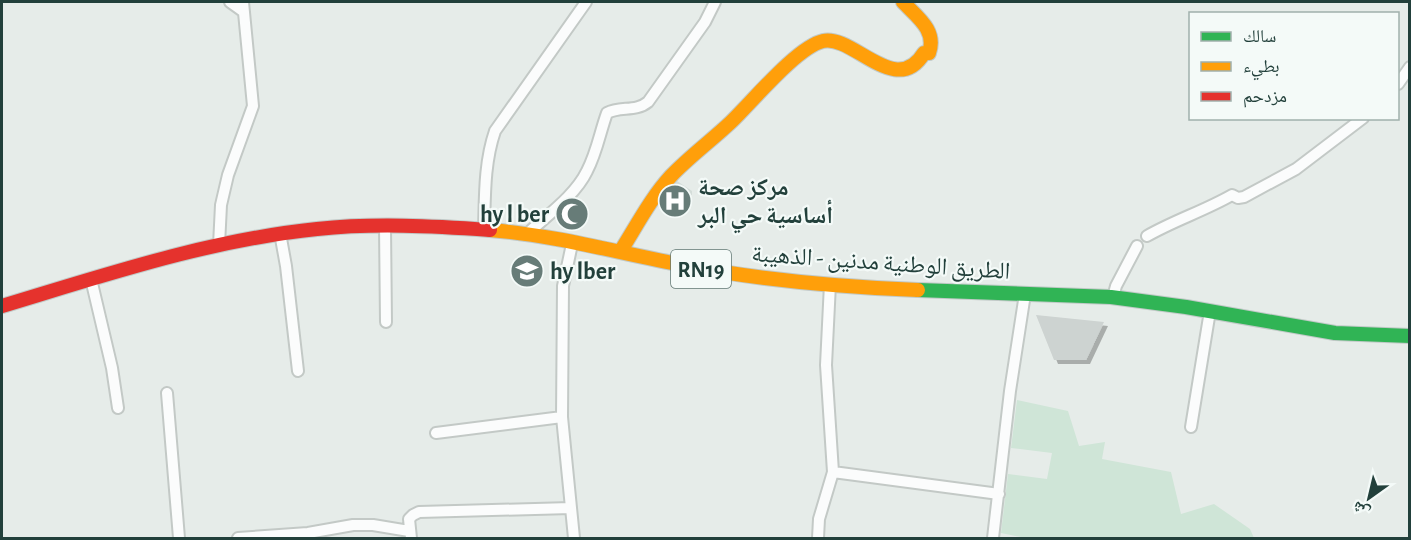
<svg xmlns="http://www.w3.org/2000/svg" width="1411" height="540" viewBox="0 0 1411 540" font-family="'Alegreya Sans','Noto Naskh Arabic',sans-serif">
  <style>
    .built { fill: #d4ddd9 }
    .green { fill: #cfe5d7 }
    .building { fill: #cdd3d1; filter: url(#shadow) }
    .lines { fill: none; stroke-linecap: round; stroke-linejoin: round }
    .street-casing { stroke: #c3c9c6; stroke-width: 14 }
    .fast-casing { stroke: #c1c9c7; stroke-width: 16 }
    .slow-casing { stroke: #c1c9c7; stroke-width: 16 }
    .jam-casing { stroke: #c1c9c7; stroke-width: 16 }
    .street { stroke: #fbfcfc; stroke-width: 10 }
    .fast { stroke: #30b455; stroke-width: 14 }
    .slow { stroke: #ff9f0a; stroke-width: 14 }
    .jam { stroke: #e5322d; stroke-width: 14 }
    .labels { text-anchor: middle; stroke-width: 4.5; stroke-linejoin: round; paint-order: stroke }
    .shield { fill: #f4faf8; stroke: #617874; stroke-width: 1.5 }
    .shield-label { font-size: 22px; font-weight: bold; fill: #22403b }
    .poi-label { font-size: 24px; font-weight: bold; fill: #22403b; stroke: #f4faf8; text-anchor: start }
    .street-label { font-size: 24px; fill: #22403b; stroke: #f4faf8 }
  </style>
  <defs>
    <filter id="shadow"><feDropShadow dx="4" dy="4" stdDeviation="0" flood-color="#0004"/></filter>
  </defs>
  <rect width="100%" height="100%" fill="#e6ece9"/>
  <path class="built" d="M677,181l15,10v4l-6,-2 4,4 -6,9 -3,-2 -2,2 4,4 -2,4 -8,-3 2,-3 -6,-2 -4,4 -6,-6z"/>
  <path class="green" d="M1017,400l51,11 11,35 26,-4 -3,17 69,13 10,42 33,-10 36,25 4,9h-228l-25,-5 7,-59 39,5 5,-26 -41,-5z"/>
  <path class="building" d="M1036,315l68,7 -18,38h-32z"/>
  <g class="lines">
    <defs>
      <path id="street" d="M230,2l14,10
        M1398,84l12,-17
        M385,227l1,95
        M484,230c1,-33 0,-67 11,-99l91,-129
        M280,233l6,33 12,105
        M526,235c20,-19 49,-39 61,-64 10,-19 13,-39 20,-58 13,-7 29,-1 41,-11l57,-80 10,-20
        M1147,236c28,-16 57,-25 85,-41l6,3 6,-1 52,-28 67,-51
        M572,244l-9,42 -1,131 12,121
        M219,245l2,-40 7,-30 25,-69 -10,-104
        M91,279l21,89 6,40
        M1113,297l3,-11 21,-40
        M167,393l12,145
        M1191,427l19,-116
        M436,433l126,-16
        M833,472l166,22
        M238,538l70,-5 45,-8h20l36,6
        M411,538l-2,-19 4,-4 6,-3 152,-4
        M818,538l1,-19 14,-47 -7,-107 4,-81
        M993,538l17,-147 15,-97"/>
      <path id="fast" d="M918,290l193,7 75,10 149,26 75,3"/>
      <path id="slow" d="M490,230c65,5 129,23 193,35 77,15 156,22 235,25
        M620,252c16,-25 30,-53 51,-76 18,-19 41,-36 60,-54 21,-20 66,-75 92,-81 30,-7 73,58 101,12h5c8,-23 -12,-36 -26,-51"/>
      <path id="jam" d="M2,306c103,-31 207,-66 315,-77 57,-6 116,-3 173,1"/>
    </defs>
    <use href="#street" class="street-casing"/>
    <use href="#fast" class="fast-casing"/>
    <use href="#slow" class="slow-casing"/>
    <use href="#jam" class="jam-casing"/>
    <use href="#street" class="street"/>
    <use href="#fast" class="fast"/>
    <use href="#slow" class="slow"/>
    <use href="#jam" class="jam"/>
  </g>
  <defs>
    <symbol id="hospital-disc" viewBox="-11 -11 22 22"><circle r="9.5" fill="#677c78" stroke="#f4faf8"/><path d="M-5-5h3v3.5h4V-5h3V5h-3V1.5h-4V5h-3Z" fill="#fff"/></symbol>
    <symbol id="mosque-disc" viewBox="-11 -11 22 22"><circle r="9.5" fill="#677c78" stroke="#f4faf8"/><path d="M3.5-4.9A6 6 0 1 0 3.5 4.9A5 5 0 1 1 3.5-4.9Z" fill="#fff"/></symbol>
    <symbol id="school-disc" viewBox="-11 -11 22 22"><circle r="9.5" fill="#677c78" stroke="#f4faf8"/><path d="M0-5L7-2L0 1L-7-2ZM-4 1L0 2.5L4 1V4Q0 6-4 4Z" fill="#fff"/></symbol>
  </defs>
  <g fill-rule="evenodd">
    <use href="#hospital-disc" x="656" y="182" width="38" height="38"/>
    <use href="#mosque-disc" x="553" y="195" width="38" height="38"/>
    <use href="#school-disc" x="508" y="252" width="38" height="38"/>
  </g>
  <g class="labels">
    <rect class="shield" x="671" y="250" width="60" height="38" rx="4.5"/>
    <g class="shield-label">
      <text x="701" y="277">RN19</text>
    </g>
    <g class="poi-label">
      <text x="698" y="195">مركز صحة<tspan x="698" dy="28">أساسية حي البر</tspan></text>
      <text x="549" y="222" text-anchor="end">hy l ber</text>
      <text x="550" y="279">hy lber</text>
    </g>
    <g class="street-label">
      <text transform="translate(881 262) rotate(4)" y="8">الطريق الوطنية مدنين - الذهيبة</text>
    </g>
  </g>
  <rect width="1411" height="540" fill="none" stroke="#22403b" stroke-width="6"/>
  <rect x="1189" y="12" width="210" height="108" fill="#f4faf8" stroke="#a0b0ac" stroke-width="1.5"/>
  <rect x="1201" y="32" width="30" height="9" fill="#30b455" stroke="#a0b0ac" stroke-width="1.5"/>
  <text x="1243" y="42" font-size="18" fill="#22403b">سالك</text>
  <rect x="1201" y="62" width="30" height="9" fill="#ff9f0a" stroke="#a0b0ac" stroke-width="1.5"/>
  <text x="1243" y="72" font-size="18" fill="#22403b">بطيء</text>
  <rect x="1201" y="92" width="30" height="9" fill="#e5322d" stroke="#a0b0ac" stroke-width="1.5"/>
  <text x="1243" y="102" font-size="18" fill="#22403b">مزدحم</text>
  <g transform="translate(1369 498) rotate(214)" stroke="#f4faf8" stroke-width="4.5" paint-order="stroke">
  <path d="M0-4.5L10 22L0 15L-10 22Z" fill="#22403b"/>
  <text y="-9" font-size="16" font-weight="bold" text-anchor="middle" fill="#22403b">ش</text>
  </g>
</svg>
